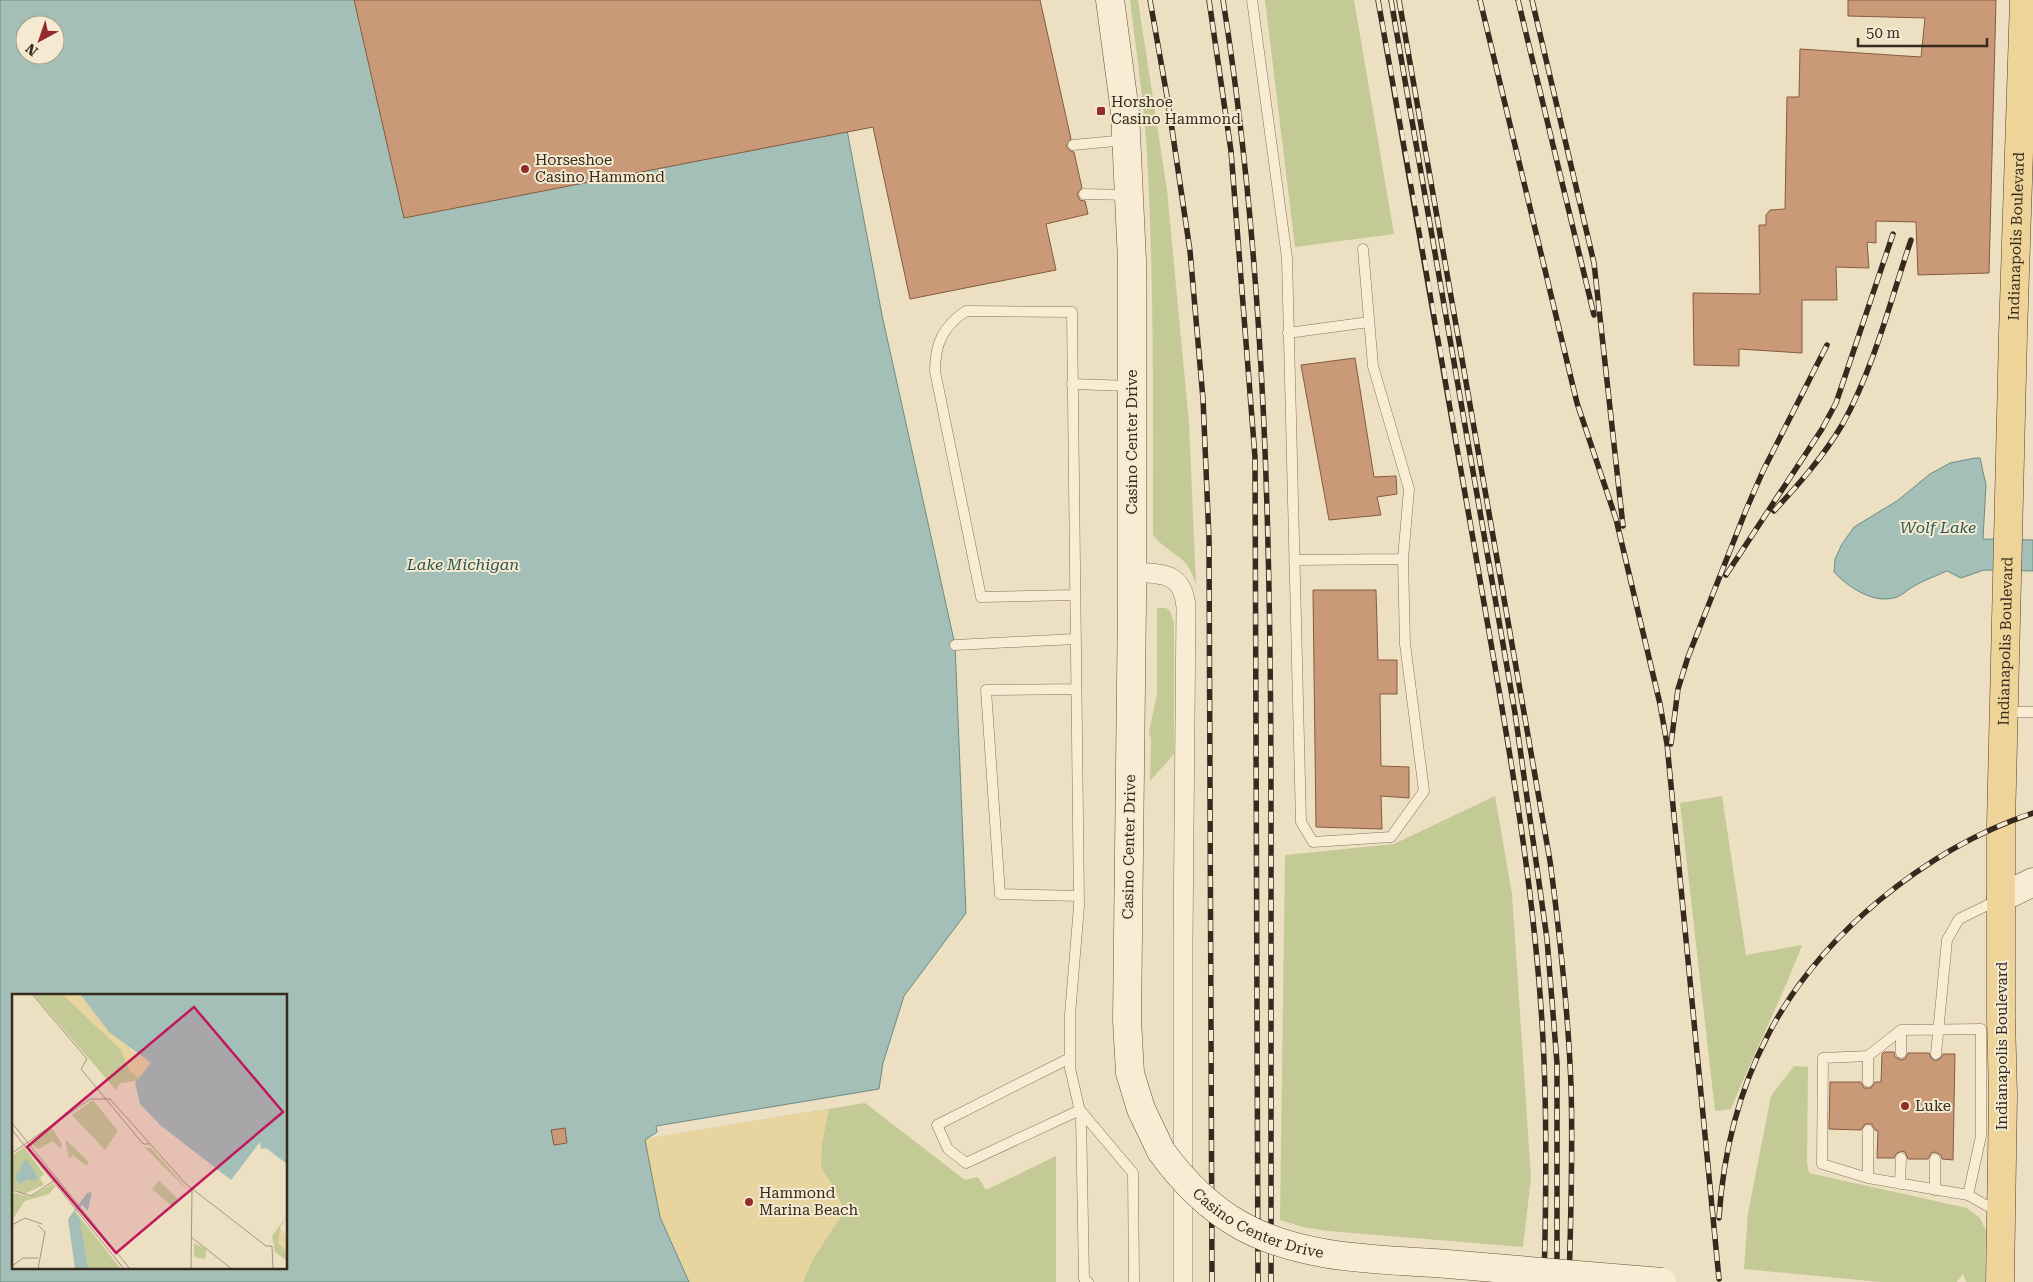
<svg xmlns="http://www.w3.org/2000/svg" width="2033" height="1282" viewBox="0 0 2033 1282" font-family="'Roboto Serif',serif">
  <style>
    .green { fill: #c4ca96 }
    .sand { fill: #e8d49f }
    .water { fill: #a4bfb7; stroke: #6b8d84; fill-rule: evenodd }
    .building { fill: #ca9a78; stroke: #845b40 }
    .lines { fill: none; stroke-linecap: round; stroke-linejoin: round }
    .lane-casing { stroke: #86715a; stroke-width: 11 }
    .street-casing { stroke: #86715a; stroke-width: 20 }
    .secondary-casing { stroke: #67523d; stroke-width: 29 }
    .primary-casing { stroke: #533f2e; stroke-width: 29 }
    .lane { stroke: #f8edd4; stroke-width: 10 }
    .street { stroke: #f8edd4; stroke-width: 19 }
    .secondary { stroke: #f8edd4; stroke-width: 28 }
    .primary { stroke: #efd49a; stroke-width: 28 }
    .rail-casing { stroke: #36291d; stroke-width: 5.5 }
    .rail { stroke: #f4ead1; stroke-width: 4; stroke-dasharray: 11; stroke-linecap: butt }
    .secondary-bridge-casing { stroke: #67523d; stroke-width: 29; stroke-linecap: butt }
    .secondary-bridge { stroke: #f8edd4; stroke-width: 28 }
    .poi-dot { fill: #932b2d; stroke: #f4ead1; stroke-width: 2 }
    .labels { text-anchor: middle; stroke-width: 4; stroke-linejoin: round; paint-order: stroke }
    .poi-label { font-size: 15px; fill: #36291d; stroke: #f4ead1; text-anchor: start }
    .street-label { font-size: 15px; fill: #36291d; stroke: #f4ead1 }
    .water-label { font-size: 16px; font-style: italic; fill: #2d5552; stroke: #f4ead1 }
    .inset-road { fill: none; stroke: #a49680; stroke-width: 1 }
    .view { fill: #c2185b; fill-opacity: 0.15; stroke: #c2185b; stroke-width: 2.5 }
    .inset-edge { fill: none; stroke: #36291d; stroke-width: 2.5 }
  </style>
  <rect width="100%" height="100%" fill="#eddfc2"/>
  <path class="green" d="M1130,0h8l29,190 22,233 7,161c-10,-32 -24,-26 -43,-49 0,-121 1,-241 -5,-361 -2,-58 -11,-116 -18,-174z
    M1265,0h89l40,234 -99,13z
    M1157,608h9l4,3 4,12v131l-24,27 1,-42 -2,-6 8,-40z
    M1495,796l17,98 19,284 -8,69 -195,-16 -25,-4 -23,-7 5,-365 109,-11z
    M1722,796l24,159 56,-10c-21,56 -49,109 -71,164l-16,2 -35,-308z
    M1794,1066l14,1 -1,96 2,10 158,35 13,10 6,13 -1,51h-19l-3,-9 -6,9h-77l-136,-13 4,-56 23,-117z
    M865,1103l100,77 13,-3 8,13 70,-34v126h-367l-44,-143z"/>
  <path class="sand" d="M829,1109l-7,35 -1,24 16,24 7,20 -31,47 -10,23h-114l-29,-65 -15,-78z"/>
  <path class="water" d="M0,0h815l32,130 35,185 73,330 11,268 -62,83 -21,67 -4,26 -223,37 1,6 -12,8 15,77 29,65h-689zM25,25h30v30h-30zM14,996h272v272h-272z
    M1975,458h5l6,27 -3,54 50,1v31l-49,-1 -23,8 -14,-7c-11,5 -23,9 -33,15 -6,3 -11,9 -17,11 -22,8 -48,-9 -63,-25l1,-13 7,-15 12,-17 43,-26 33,-27 20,-11z"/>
  <path class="building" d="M354,0h686l31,139 -5,7 4,5 4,1 8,36 -5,6 3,6 5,1 3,13 -42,10 10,46 -146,29 -37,-172 -469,91z
    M1848,0h148l-7,273 -71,2 -2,-53 -40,-1v22l-9,-1 2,26 -33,-1 1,33h-35v53l-63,-4v17l-45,-1 -1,-72 67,1 -1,-69h7v-10l4,-5 15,-1 2,-112h12l1,-48 121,8 4,-39 -77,-2z
    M1355,358l19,119 22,-1 1,18 -20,3 4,18 -52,5 -28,-155z
    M1313,590h63l2,70h19v34h-17l1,72 28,1v31l-28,-2 1,33 -66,-2z
    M1884,1052h10l1,5 6,3 4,-1 3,-6h21l3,6 4,2 5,-3 2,-4h12l-2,106 -11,-1 -1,-4 -6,-3 -4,1 -3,6h-20l-3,-7 -4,-1 -5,3 -2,4h-17l1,-27 -3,-1 -3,-6h-7l-4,6 -32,-1 1,-47h31l3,6h7l4,-6h6l1,-28z
    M565,1128l2,15 -13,2 -3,-15z"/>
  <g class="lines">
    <defs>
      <path id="lane" d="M1252,0l35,258 14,564 12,20 78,-5 33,-46 -19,-147 -2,-85 6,-70 -36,-123 -10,-117
        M1073,145l53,-5
        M1084,194l44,1
        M1288,333l81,-11
        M1072,384l59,2
        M1294,560l109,-1
        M1075,595l-94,2 -46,-226c0,-27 8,-45 31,-60l106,1 7,594 -9,109v53l11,48 3,163 4,3
        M955,645l120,-6
        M1076,689l-90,1 14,204 79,2
        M2006,712h27
        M1901,1030v23
        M1936,1054l11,-114 12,-21 39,-19
        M1868,1056v26
        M1070,1058l-133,67 11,24 18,14 114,-53 53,63 1,109
        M1868,1178v-48
        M1900,1184l1,-26
        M1935,1190v-31
        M1968,1195l13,-59v-107l-80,1 -33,26 -45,2 -1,106 46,14 100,17 30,17"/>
      <path id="street" d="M1132,572c29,2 51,-1 54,35l-3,334v341"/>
      <path id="secondary" d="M1110,0l15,112 7,149v341l-5,418 3,53 11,36 20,42
        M2001,898l32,-16"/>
      <g id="primary">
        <path id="s1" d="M2000,1282l3,-187 -2,-78v-193l12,-490 11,-334"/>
      </g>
    </defs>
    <use href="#lane" class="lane-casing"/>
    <use href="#street" class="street-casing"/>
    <use href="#secondary" class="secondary-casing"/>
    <use href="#primary" class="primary-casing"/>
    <use href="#lane" class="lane"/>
    <use href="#street" class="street"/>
    <use href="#secondary" class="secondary"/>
    <use href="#primary" class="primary"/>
    <defs>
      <path id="rail" d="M1150,0l18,102 22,149 13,148 6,140 3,743
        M1209,0l22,151 24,306 3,825
        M1223,0c43,270 48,545 48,817 0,155 0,310 0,465
        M1378,0c33,179 64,359 95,539 29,172 64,346 71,522 3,73 2,147 0,221
        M1391,0l124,713 32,226 10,124v219
        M1399,0l151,861c10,75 18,149 21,224 2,65 0,131 -2,197
        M1480,0l97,403 39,116 44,185 7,40 52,535
        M1518,0l76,315
        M1532,0l62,263 29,263
        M1774,511c25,-27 49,-54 68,-86 32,-57 48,-123 69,-185
        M1726,575l96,-146 14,-26 57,-169
        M1671,744l7,-55 10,-32 58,-147 17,-39 64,-126
        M1719,1218c4,-63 19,-125 48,-181 51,-101 160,-189 266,-224"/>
    </defs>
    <use href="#rail" class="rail-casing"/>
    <use href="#rail" class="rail"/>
    <defs>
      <g id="secondary-bridge">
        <path id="s2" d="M1161,1151c21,29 47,56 79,74 62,35 138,34 207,39 72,6 144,12 215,18"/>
      </g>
    </defs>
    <use href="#secondary-bridge" class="secondary-bridge-casing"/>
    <use href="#secondary-bridge" class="secondary-bridge"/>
  </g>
  <g class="poi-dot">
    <rect x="1096" y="106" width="10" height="10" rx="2.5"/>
    <circle cx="525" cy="169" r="5"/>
    <circle cx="1905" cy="1106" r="5"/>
    <circle cx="749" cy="1202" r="5"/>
  </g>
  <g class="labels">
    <g class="poi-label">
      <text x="1111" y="107">Horshoe<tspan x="1111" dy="17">Casino Hammond</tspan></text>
      <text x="535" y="165">Horseshoe<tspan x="535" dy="17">Casino Hammond</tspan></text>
      <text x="1915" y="1111">Luke</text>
      <text x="759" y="1198">Hammond<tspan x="759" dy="17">Marina Beach</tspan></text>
    </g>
    <g class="street-label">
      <text dy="5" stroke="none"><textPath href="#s1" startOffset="1046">Indianapolis Boulevard</textPath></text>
      <text transform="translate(1132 442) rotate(-90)" y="5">Casino Center Drive</text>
      <text dy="5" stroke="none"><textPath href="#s1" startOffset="641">Indianapolis Boulevard</textPath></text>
      <text transform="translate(1129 847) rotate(-89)" y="5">Casino Center Drive</text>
      <text transform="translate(2002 1046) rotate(-90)" y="5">Indianapolis Boulevard</text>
      <text dy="5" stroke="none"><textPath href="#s2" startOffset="125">Casino Center Drive</textPath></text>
    </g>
    <g class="water-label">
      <text x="1938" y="533">Wolf Lake</text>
      <text x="463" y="570">Lake Michigan</text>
    </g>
  </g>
  <g transform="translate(12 994)">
    <rect width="275" height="275" fill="#eddfc2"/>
    <path d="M21,0h47l15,20 38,38 18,11 -15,18 -16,2 -4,7zM81,106l25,31 -13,19 -33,-35zM40,134l10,16 -2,5 -7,-8 -15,8 -8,-6zM53,145l24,23 -3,4 -13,-11 -4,4zM12,153l20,27 -4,4 4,7 -20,9 -12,-6v-32zM132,153l7,1 39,44 -16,-15zM147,187l20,19 -6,7 -21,-18zM40,190l4,2 -7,8 -24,7 -13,19v-28l18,5zM63,217l46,58h-33zM275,222l-7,12 7,10v23l-12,-9 -3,-16zM182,249l12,6 -1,10 -11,-2z" fill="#c4ca96"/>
    <path d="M50,0h18l15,20 38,38 18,11 -13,15 -8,-7 -9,-21zM268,234l7,10v14l-9,-9z" fill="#e8d49f"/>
    <path d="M68,0h207v170l-21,-16 -5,1 -1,-7 -29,38 -71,-55 -20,-21 -5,-21 16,-20 -42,-31zM15,166l11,17 -3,4 -7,-2 -8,5 -5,-7 6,-8 1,-7zM80,198l-4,19 -6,-6 -7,7 5,8 8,49h-13l-7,-50 19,-26z" fill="#a4bfb7"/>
    <path class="inset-road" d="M20,0l55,65 -6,10M69,75l62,75h7M0,129l118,146M0,136l112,139M0,159l78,-54h20l76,85 80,62h6l1,23M0,196l19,6 24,-16M0,231l13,-7 17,6M179,243l41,32M0,272l11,-8h15M26,275l7,-37 -7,-7M179,275l1,-79"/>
    <path class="view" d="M182,13l89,105 -167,141 -89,-106z"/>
    <rect width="275" height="275" class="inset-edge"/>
  </g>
  <g transform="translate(40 40) rotate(220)"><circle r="24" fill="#f4ead1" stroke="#a89d89"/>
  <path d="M0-4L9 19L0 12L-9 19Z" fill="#932b2d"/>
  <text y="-8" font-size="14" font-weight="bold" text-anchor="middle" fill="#36291d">N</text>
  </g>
  <path d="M1858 38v8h129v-8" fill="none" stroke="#36291d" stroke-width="2.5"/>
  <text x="1866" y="38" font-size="15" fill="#36291d" stroke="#f4ead1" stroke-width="4" paint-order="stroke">50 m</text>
</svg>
